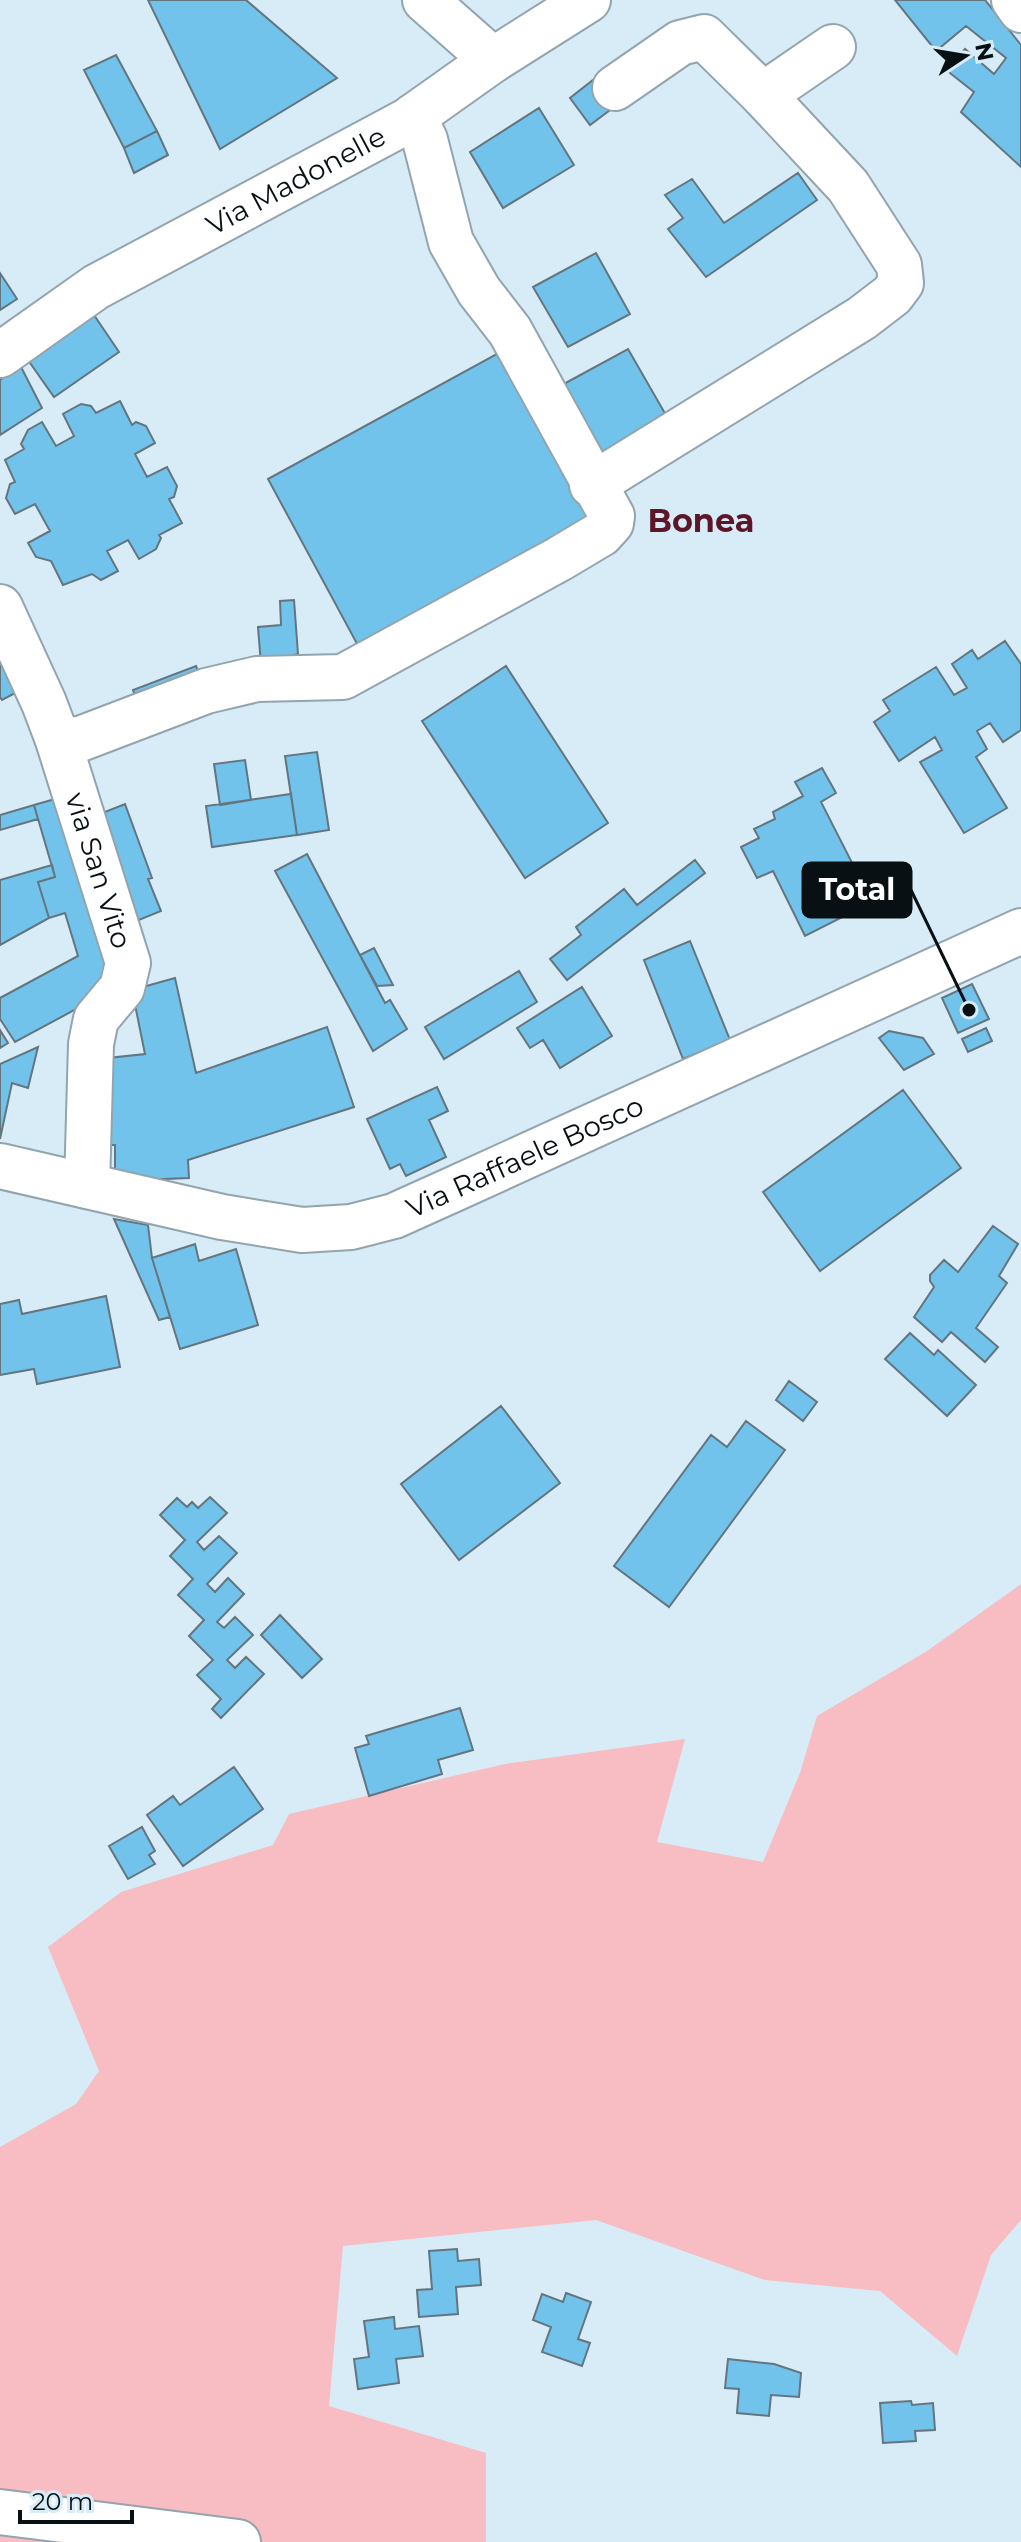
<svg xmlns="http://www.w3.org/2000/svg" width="1021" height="2542" viewBox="0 0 1021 2542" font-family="Montserrat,sans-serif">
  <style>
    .green { fill: #f8bcc3 }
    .building { fill: #72c3ec; stroke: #63757e; stroke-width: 2 }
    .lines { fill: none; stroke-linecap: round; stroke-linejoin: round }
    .minor-casing { stroke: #92a4ae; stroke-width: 48 }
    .minor { stroke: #fff; stroke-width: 44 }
    .labels { text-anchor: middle; stroke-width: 6; stroke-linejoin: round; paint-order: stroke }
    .street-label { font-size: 28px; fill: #091013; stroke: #d8ecf7 }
    .quarter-label { font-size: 32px; font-weight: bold; fill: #5b1728; stroke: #d8ecf7 }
    .leader { fill: none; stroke: #091013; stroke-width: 3 }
    .callout-dot { fill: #091013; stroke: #d8ecf7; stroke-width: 3 }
    .callout { fill: #091013; stroke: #091013; stroke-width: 3 }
    .callout-label { font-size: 30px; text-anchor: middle; font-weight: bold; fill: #fff }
  </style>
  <rect width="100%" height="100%" fill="#d8ecf7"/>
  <path class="green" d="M1021,1584v636l-30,35 -34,101 -77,-65 -115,-11 -169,-60 -253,26 -14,160 157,47v89h-486v-395l76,-43 23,-33 -51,-124 73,-55 152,-47 16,-31 216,-50 180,-25 -28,103 106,20 37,-89 17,-57 110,-65z"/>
  <path class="building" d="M148,0h98l91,78 -117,71z
    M895,0h90l36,45v122l-60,-55 13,-20 -28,-22 19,-21 29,25 12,-16 -40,-32 -30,25z
    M116,55l41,76 -33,17 -40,-78z
    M593,80l21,27 -24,18 -20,-27z
    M539,108l35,57 -71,43 -33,-56z
    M157,131l11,24 -34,18 -10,-25z
    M798,173l19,27 -111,77 -38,-48 15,-11 -18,-23 27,-16 32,44z
    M596,253l34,61 -62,33 -35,-60z
    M0,273l17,26 -17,11z
    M94,315l25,37 -65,45 -26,-37z
    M628,349l46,80 -81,44 -44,-81z
    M504,350l96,175 -238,128 -94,-174z
    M20,365l22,43 -42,27v-55z
    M120,401l12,24 4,-3 10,4 9,17 -20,11 12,23 20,-10 10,19 -3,11 -5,2 13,24 -23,12 2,3 -5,11 -17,10 -11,-19 -21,11 11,20 -17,9 -9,-6 -29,11 -12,-24 -15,-4 -8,-14 22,-12 -15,-27 -20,10 -9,-16 4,-14 5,-2 -10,-22 19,-11 -3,-5 7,-14 14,-8 14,24 18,-10 -11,-22 18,-10 10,2 5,7z
    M294,600l4,54 -37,11 -3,-38 23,-2 -1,-24z
    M1005,641l16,23v66l-18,12 -13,-19 -13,8 10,18 -11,8 31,51 -43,25 -44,-71 22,-12 -7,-13 -36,24 -25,-39 16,-11 -7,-11 53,-33 18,28 13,-7 -15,-24 20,-14 6,9z
    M0,654l19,37 -17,9 -2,-3z
    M196,666l7,17 -63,26 -7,-19z
    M506,666l102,157 -83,55 -103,-157z
    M317,752l12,78 -32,5 -12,-79z
    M245,760l6,40 -31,5 -6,-41z
    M822,768l14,25 -15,9 51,100 -67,34 -32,-65 -16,7 -16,-31 18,-9 -5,-9 21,-10 -2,-7 30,-16 -8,-14z
    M291,794l6,41 -85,12 -6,-41z
    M62,797l53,191 -100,54 -15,-23v-21l78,-42 -13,-43 -16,5 -11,-36 17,-5 -21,-72z
    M125,804l27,74 -4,1 13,32 -32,13 -42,-105z
    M34,805l4,14 -38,11v-15z
    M307,854l78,149 5,-3 17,29 -34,22 -98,-180z
    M695,860l10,13 -138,107 -17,-21 31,-24 -5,-8 48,-38 13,16z
    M52,865l3,12 -17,5 11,36 -49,27v-65z
    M690,941l40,99 -47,19 -39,-99z
    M374,948l19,37 -16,1 -17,-31z
    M519,971l18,31 -93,57 -19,-32z
    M175,978l21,95 131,-46 27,80 -166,53 1,18 -74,3v-36h-16l9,-87 37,-4 -13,-64z
    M972,984l17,35 -31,14 -16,-35z
    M582,987l30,49 -52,32 -17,-28 -13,8 -13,-20z
    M986,1028l6,13 -24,11 -6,-13z
    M0,1030l8,13 -8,5z
    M889,1031l34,7 11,16 -30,16 -25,-32z
    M38,1047l-10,41 -16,-5 -12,56v-75z
    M437,1087l11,24 -19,9 17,37 -40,19 -6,-12 -10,5 -23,-50z
    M903,1090l58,78 -141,103 -57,-79z
    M114,1219l34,6 4,33 18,59 -11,3z
    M993,1226l25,18 -19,32 8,7 -31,45 22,19 -13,15 -34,-30 -9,10 -28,-25 20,-30 -4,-6v-6l14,-15 14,12z
    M195,1244l4,17 37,-12 22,76 -78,24 -28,-91z
    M106,1296l14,71 -83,17 -3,-15 -34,6v-71l19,-4 3,14z
    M910,1333l24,22 4,-5 38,35 -29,31 -62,-57z
    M789,1381l28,21 -14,19 -27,-21z
    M501,1406l59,77 -101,77 -58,-76z
    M746,1421l39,29 -116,157 -55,-41 97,-131 16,12z
    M210,1497l17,16 -30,29 7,8 15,-14 18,17 -30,31 8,8 13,-14 16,16 -27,28 7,6 11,-11 18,18 -26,25 8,8 11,-11 18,17 -43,44 -9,-9 9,-10 -24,-24 16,-15 -24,-24 15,-16 -26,-25 15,-16 -23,-23 15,-16 -25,-25 17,-17 10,9 5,-5 6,6z
    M280,1615l42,44 -20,19 -41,-43z
    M460,1708l13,42 -35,10 4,14 -73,22 -14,-48 14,-4 -3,-8z
    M234,1767l29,42 -80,57 -36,-51 26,-19 7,9z
    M142,1827l13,24 -6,4 6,9 -27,15 -19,-33z
    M457,2249l1,12 21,-2 2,26 -25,2 2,27 -39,3 -2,-27 15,-1 -3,-38z
    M566,2293l25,9 -13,37 12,4 -8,23 -40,-14 9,-25 -18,-7 9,-26 21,8z
    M394,2317l1,12 24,-3 4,30 -27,3 3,24 -41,6 -4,-30 15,-2 -5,-36z
    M728,2359l46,5 27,9 -2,24 -28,-2 -2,21 -32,-3 2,-24 -14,-1z
    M911,2401l1,4 21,-2 2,27 -20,1 1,10 -33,2 -3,-40z"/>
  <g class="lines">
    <defs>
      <g id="minor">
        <path d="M425,0l68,60"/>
        <path d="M1014,0l7,10"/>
        <path d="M763,95l70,-48"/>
        <path id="s1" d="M0,355l96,-68 311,-166 86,-61 95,-60"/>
        <path d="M592,485l270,-167 30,-23 9,-12 -2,-18 -51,-79 -85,-91 -59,-58 -24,6 -65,45"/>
        <path id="s2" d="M0,607l44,96 14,37 70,223 -6,25 -26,31 -5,25 -4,142"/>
        <path d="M58,740l22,-1 126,-48 51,-12 86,-2 216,-118 42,-25 10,-11 1,-7 -102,-185 -31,-40 -28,-49 -26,-102 -11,-24"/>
        <path id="s3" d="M0,1166l222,51 80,13 49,-3 43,-11 60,-27 567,-258"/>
        <path d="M0,2512l238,30"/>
      </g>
    </defs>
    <use href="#minor" class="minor-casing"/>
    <use href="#minor" class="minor"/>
  </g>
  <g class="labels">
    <g class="street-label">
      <text dy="10" stroke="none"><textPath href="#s1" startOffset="344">Via Madonelle</textPath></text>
      <text dy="10" stroke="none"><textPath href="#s2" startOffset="282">via San Vito</textPath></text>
      <text dy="10" stroke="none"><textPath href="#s3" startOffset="546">Via Raffaele Bosco</textPath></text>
    </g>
    <g class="quarter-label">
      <text x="701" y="532">Bonea</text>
    </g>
  </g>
  <path class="leader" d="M969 1010L911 890"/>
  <circle class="callout-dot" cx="969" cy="1010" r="8"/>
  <rect class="callout" x="803" y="863" width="108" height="54" rx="8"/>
  <g class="callout-label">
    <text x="857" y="900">Total</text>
  </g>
  <g transform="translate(965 56) rotate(78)" stroke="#d8ecf7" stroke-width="6" paint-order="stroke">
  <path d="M0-6L14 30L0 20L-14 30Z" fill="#091013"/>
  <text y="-12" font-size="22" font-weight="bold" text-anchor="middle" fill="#091013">N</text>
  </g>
  <path d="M20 2510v12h112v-12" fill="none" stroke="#091013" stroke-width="4"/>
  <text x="32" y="2510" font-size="24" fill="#091013" stroke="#d8ecf7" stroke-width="6" paint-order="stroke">20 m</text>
</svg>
